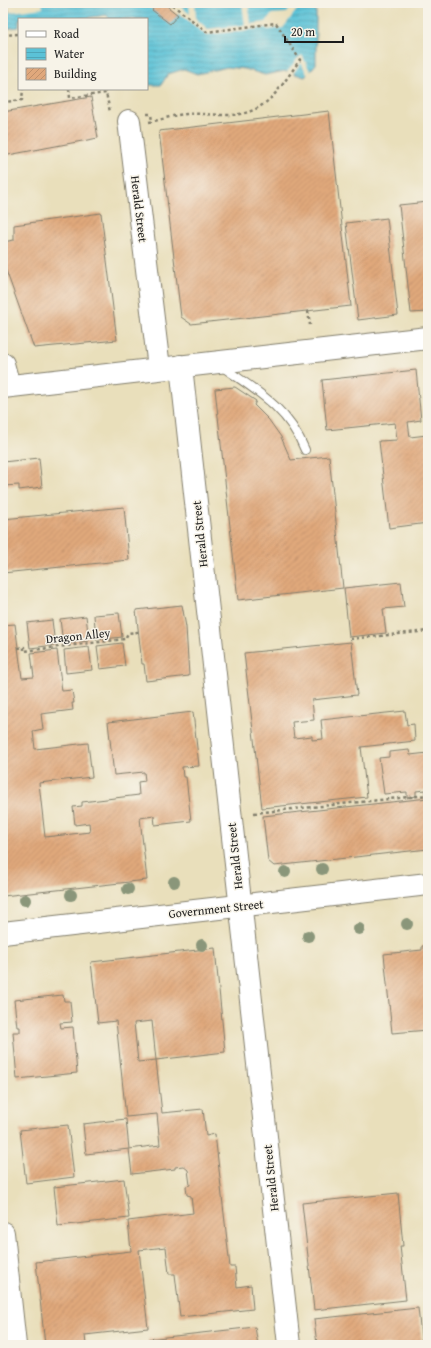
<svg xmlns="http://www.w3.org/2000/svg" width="431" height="1348" viewBox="0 0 431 1348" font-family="'Gentium Book Plus',serif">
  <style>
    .water { fill: url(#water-rules); stroke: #3c6f7a }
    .pier { fill: #e9dfbb }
    .building { fill: url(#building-hatch) }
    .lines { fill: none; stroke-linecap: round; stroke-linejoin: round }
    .lane-casing { stroke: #827e6c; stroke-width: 10 }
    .secondary-casing { stroke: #827e6c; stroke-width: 24 }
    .path { stroke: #827e6c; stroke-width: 2.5; stroke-dasharray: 3 3; stroke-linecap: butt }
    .lane { stroke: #fff; stroke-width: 8 }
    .secondary { stroke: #fff; stroke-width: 22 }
    .tree { fill: #8a967a }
    .labels { text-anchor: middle; stroke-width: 3; stroke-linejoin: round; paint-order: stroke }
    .street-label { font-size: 12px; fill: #1c1c1c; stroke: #f7f3e8 }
  </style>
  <defs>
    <pattern id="water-rules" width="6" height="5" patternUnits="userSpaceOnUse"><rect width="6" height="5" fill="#5bc2d7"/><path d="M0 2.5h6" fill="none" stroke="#4fa6b8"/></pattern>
    <pattern id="building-hatch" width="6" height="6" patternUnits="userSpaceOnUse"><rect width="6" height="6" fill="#e0a87c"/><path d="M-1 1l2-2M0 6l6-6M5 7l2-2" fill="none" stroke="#c0906b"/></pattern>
  </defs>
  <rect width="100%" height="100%" fill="#f7f3e8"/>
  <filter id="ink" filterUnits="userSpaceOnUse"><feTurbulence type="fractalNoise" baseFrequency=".025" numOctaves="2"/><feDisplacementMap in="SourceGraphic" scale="8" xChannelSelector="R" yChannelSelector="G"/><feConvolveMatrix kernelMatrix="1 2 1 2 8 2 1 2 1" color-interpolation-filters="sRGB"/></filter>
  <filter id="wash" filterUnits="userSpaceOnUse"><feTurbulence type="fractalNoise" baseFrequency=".012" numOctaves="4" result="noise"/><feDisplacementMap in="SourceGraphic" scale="16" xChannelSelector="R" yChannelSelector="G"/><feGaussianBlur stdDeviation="0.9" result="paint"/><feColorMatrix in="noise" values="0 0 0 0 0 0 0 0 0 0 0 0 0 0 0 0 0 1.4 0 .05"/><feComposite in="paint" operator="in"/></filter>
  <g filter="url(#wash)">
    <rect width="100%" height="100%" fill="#e9dfbb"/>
    <path class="water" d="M3,3h313v61l-11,13 -20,-6 -20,4 -20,-6 -18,-2 -30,7 -13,-5 -16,5 -7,11h-14v-66h-38l-2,-4 -31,4h-57v8l-16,2z"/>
    <path class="pier" d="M3,3h39l1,5 -40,5z
      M145,3h31l14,11 -1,-11h6l1,16 12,10 37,-4 -3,-22h6l3,21 15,-2 6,-8 15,-1 7,-10h8l-19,25 -15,2 -2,-2 -60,7 -27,-22 -8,11z
      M302,55l9,18 -3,3 -6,-12h-2l-8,11 -6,-2 11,-14z"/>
    <g id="blocks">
      <path class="building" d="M3,3h4l1,9 -5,1z
        M157,3h6l15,12 -8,9 -18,-14z
        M91,97l7,41 -95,18v-44z
        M329,111l22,195 -160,18 -10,-7 -22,-186z
        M428,202v110l-17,1 -12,-108z
        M101,213l16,127 -83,8 -31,-86v-20l11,-2v-15z
        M387,218l11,97 -40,5 -12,-97z
        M416,370l5,50 -13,2 2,15 17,-2 1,88 -39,5 -10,-87 18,-1 -2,-17 -68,7 -5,-50z
        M235,387l21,14 -2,4 15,15 12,17 10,23 38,-4 14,132 -105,12 -23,-211z
        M39,458l3,29 -23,3v-5l-16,1v-24z
        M124,507l5,53 -126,13v-54z
        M401,582l3,25 -21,2 3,24 -37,4 -5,-49z
        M182,605l4,22 3,49 -43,5 -2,-17h-2l-6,-54z
        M119,613l3,24 -26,3 -2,-25z
        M86,616l3,25 -26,3 -3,-25z
        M52,620l3,25 -25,3 -3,-25z
        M15,624l7,54 12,-1 -3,-24 26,-3 5,41 10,-1 2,13h-2l1,7 -32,4 2,15 -10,2 2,18 53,-6 4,34 -53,6 6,54 45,-5 -1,-9 -14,2 -2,-18 9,-1v-4l57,-7 -1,-13 7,-1 -1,-9 -30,3 -6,-53 85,-10 6,54 -17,1 1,10h3l5,44 -36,4 -1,-9 -14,2 7,62 -144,16v-271z
        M351,642l6,53 -45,5 2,20 -22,2 2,16 18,-2v4l11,-1 -2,-19 84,-9 2,14 7,-1 1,17 -54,6 6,50 -105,11 -18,-155z
        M122,643l3,23 -25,3 -3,-23z
        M89,647l3,23 -26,3 -2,-23z
        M409,750l1,5 18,-2v41h-3v-4l-9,1v5l-9,2v-6l-23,2 -5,-36 10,-1v-5z
        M428,798v51l-154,17 -6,-5 -5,-45z
        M428,945v85l-36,3 -8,-79 38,-4v-4z
        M215,948l10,104 -69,8 -4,-39 -18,2 4,39 18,-2 6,53 41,-4 3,27 9,-2 15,133h5l2,20 14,-2 2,24 -73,8 -5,-43h-6l-3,-27 -27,3 9,78 -63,7 1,10h-41l-9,-83 95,-11 -3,-30 65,-8 -2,-17 -4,-1 -1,-9 4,-1 -2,-15 -5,-4 -8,1v2l-43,5 -3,-25 31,-4 -3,-31 -31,3 -10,-96 -18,2 -7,-61z
        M63,995l1,6h6l2,21 -12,1 1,5 12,-1 4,46 -60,6 -4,-47h7v-5h-3l-3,-27z
        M126,1119l3,30 -43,5 -3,-30z
        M68,1125l6,52 -48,6 -6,-53z
        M124,1179l5,39 -71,8 -4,-39z
        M398,1193l5,53h-3l6,54 -92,10 -12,-107z
        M418,1308l4,37h-105l-3,-26z
        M255,1327l3,18h-109l-1,-6z"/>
    </g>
  </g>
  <g filter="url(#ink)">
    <use href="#blocks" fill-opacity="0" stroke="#827e6c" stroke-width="1"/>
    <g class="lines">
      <defs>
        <path id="lane" d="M221,366c36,25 67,42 84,84"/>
        <path id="secondary" d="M129,121l30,247
          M3,364l6,22
          M181,366l108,979
          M3,387l425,-49
          M3,933l425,-49
          M3,1233l12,112"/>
      </defs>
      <use href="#lane" class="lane-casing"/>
      <use href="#secondary" class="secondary-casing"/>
      <path class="path" d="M3,35l16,-1
        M69,89l1,9 36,-5 4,19
        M3,100l2,2 17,-2 1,-11
        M147,114h4l1,8
        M149,122c13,-2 26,-8 39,-8 12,-1 24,1 37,1 41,1 53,-25 75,-55l-24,-37 -69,9 -37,-29
        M308,311l2,14
        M350,639l78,-8
        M18,648l6,-1v4l101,-12 3,-6 10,-1
        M254,813l174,-18"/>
      <use href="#lane" class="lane"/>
      <use href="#secondary" class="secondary"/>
    </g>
    <g class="tree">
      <circle cx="322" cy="869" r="6"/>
      <circle cx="285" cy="872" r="6"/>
      <circle cx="174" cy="882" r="6"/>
      <circle cx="128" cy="889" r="6"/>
      <circle cx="71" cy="895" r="6"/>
      <circle cx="25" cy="900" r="6"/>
      <circle cx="407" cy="924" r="6"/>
      <circle cx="359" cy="929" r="6"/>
      <circle cx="308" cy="936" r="6"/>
      <circle cx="202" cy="945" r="6"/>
    </g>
  </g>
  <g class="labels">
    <g class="street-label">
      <text transform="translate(139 209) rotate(83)" y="4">Herald Street</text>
      <text transform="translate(200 534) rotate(-96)" y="4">Herald Street</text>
      <text transform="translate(78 636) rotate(-6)" y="4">Dragon Alley</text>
      <text transform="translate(235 856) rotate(-96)" y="4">Herald Street</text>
      <text transform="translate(216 909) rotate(-6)" y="4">Government Street</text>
      <text transform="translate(271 1178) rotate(-96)" y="4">Herald Street</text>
    </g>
  </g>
  <rect width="431" height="1348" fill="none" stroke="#f7f3e8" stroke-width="16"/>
  <rect x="18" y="18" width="130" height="72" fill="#f7f3e8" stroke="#9f9d96"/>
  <rect x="26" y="31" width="20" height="6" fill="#ffffff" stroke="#9f9d96"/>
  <text x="54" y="38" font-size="12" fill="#1c1c1c">Road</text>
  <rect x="26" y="48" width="20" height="12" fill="url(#water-rules)" stroke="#9f9d96"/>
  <text x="54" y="58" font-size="12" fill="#1c1c1c">Water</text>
  <rect x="26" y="68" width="20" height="12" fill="url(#building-hatch)" stroke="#9f9d96"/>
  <text x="54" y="78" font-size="12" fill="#1c1c1c">Building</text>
  <path d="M285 36v6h58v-6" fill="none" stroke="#1c1c1c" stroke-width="2"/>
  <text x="291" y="36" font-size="12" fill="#1c1c1c" stroke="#f7f3e8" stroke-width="3" paint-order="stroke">20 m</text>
</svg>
